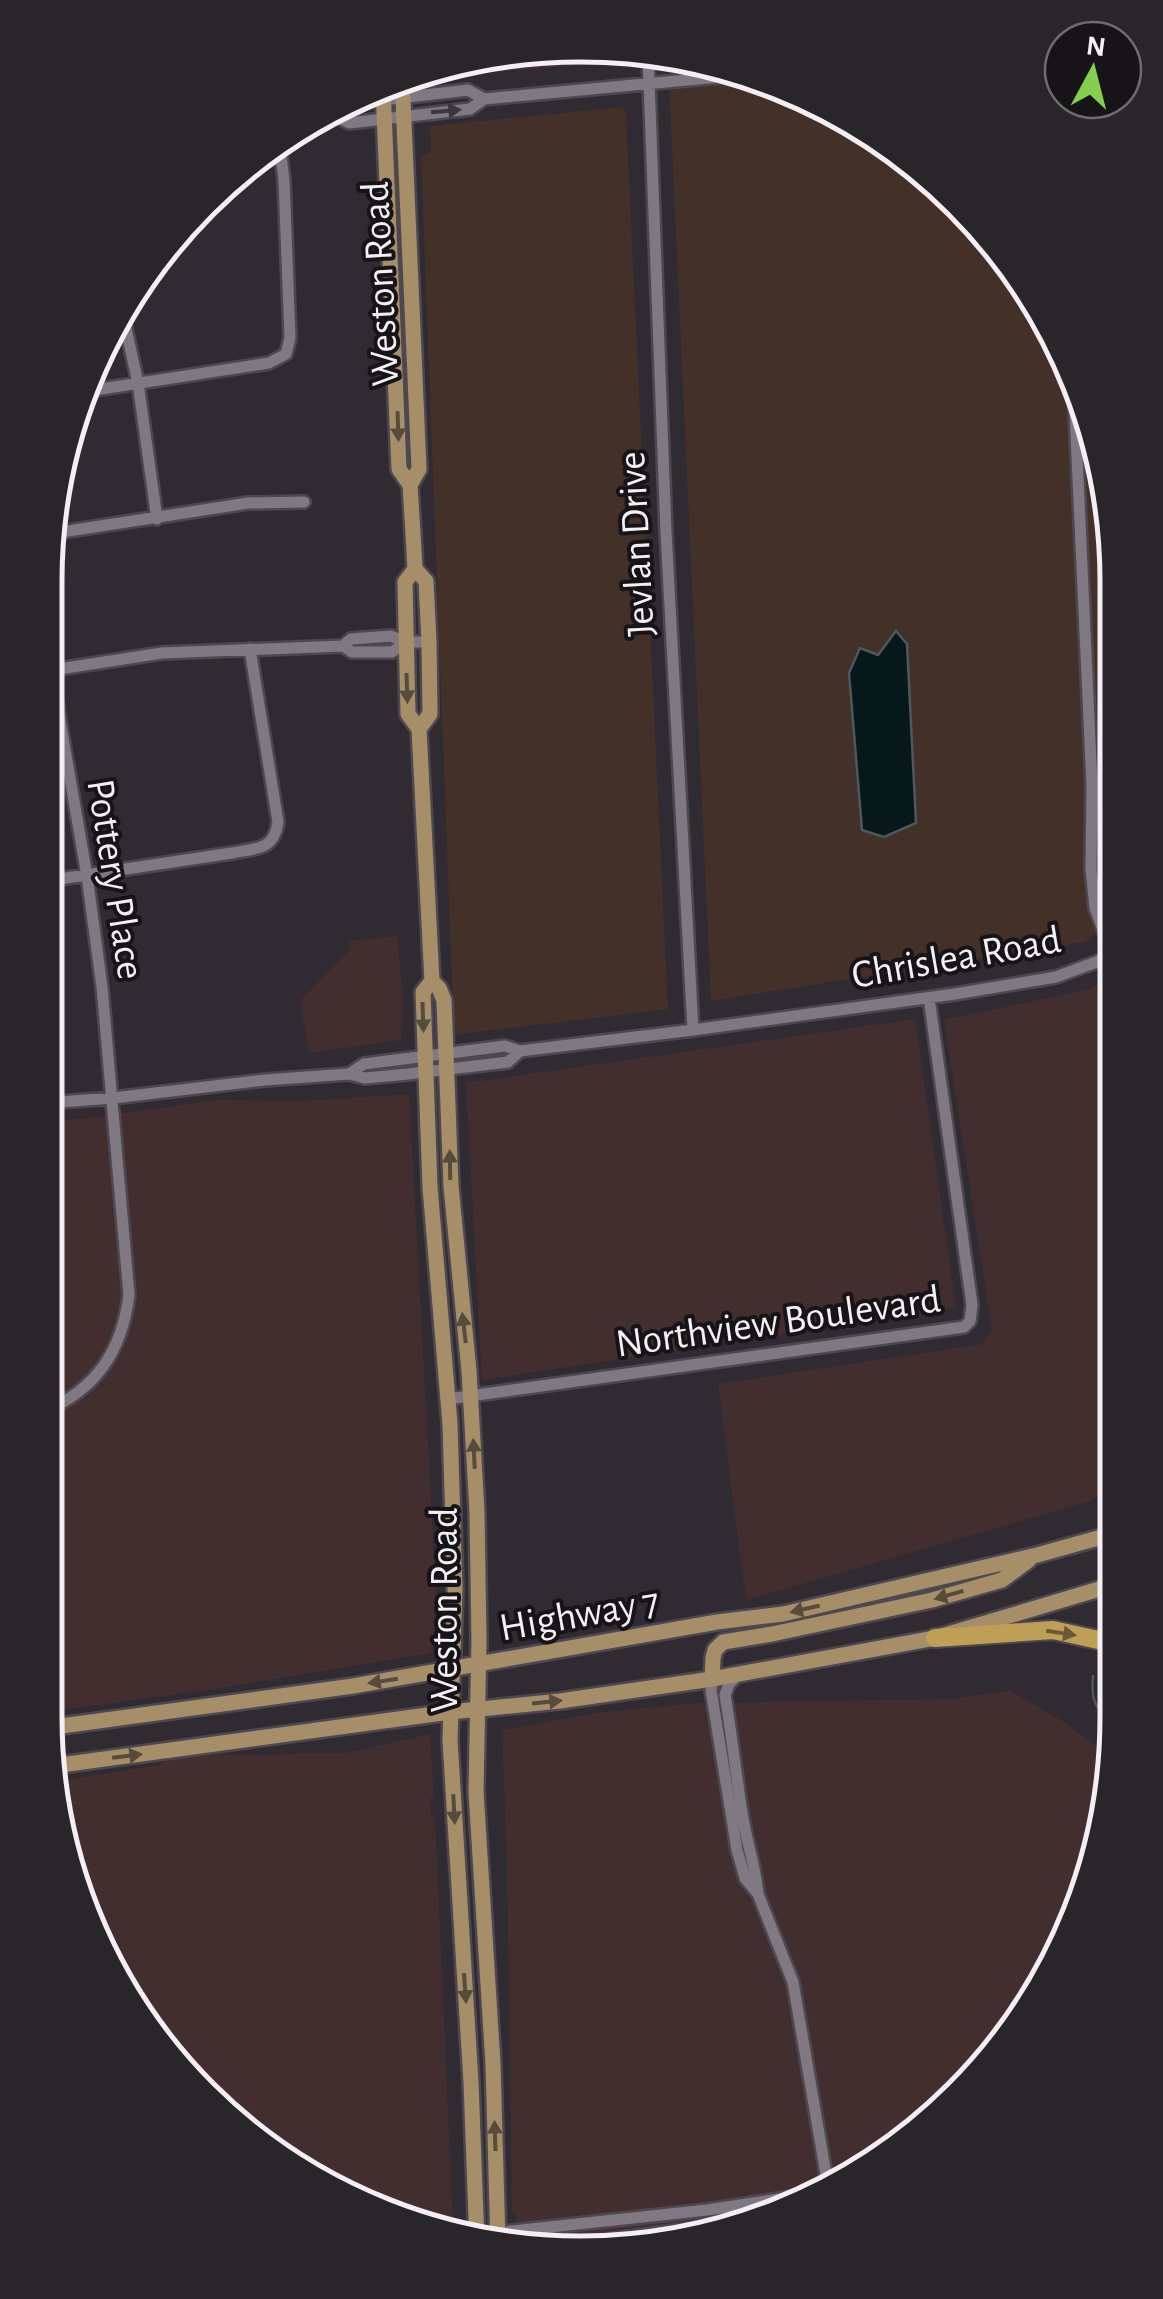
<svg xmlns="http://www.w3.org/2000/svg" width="1163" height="2299" viewBox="0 0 1163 2299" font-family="'Alegreya Sans',sans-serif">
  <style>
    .commercial { fill: #432e2f }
    .industrial { fill: #423029 }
    .green { fill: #525b1c }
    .water { fill: #06181a; stroke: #4d585c; stroke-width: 2.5 }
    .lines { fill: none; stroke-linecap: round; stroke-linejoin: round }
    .stream { stroke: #4d585c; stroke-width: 2.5 }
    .minor-casing { stroke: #4d484f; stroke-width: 16 }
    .major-casing { stroke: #4d484f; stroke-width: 20 }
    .highway-casing { stroke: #4d484f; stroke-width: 22 }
    .minor { stroke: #807984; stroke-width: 11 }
    .major { stroke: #a68f68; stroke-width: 15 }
    .highway { stroke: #bf9e55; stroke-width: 18 }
    .oneway { fill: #3c373e }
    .oneway2 { fill: #574b3c }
    .oneway3 { fill: #6b5936 }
    .labels { text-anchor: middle; stroke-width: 8; stroke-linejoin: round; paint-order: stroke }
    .street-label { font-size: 40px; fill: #f3eff5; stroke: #171418 }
    .rim { fill: none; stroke: #f3eff5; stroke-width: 5 }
  </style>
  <rect width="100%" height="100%" fill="#302a33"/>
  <path class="commercial" d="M616,46l10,3 1,12 -195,16 -1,-6z
    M397,936l6,62 -2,42 -92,13 -9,-52 49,-50v-10z
    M1115,979l1,503 -28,20 -342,98 -28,-216 265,-40 9,-14 -48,-310 141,-30z
    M915,1019l41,289 -474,72 -16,-297z
    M409,1094l28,516 -6,43 -223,37 -163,22 1,-591 45,-3 127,-18 83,1z
    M1011,1691l53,31 51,37 -52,195 -102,142 -143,103 -167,50 -133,-4 -2,-30 -4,-4 -5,-347 -5,-134 100,-18 97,-9 250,-4z
    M430,1734l4,64h-4l1,18 4,1 18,407 -20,3 -120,-45 -157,-137 -81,-151 -3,-115 87,-14 12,-8 26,-2 149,-2z"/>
  <path class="industrial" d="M668,60l150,40 91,56 98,99 70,121 36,135 2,411 -31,20 -373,59z
    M622,107l4,7 42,895 -214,26 -33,-879 10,-4 -1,-26z
    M72,1779l3,115 -19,-113z"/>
  <path class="green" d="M46,753l17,113 -17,3z"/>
  <path class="water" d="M896,631l11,13 9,179 -32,14 -22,-7 -13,-157 11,-25 18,7z"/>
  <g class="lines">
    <path class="stream" d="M1093,1676c-3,28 4,33 24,51"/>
    <defs>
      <path id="minor" d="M648,55l18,477 27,498
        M357,103l111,-13 16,9
        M336,116l13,7 121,-14 14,-10 246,-23
        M123,315l15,68 19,136
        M1073,369l19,416 -1,84 4,39 18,48
        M88,391l181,-28 17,-9 4,-16 -6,-158 -4,-32
        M49,534l199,-31 56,-1
        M343,646l8,-7 40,-3 15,6h23
        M46,671l116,-18 181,-7 9,6h40l14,-10
        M46,881l186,-28c24,-5 42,-2 46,-31l-28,-173
        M349,1074l15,-10 141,-18 15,5 173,-21 262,-36 101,-17 59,-22
        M46,1103l67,-5 152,-18 84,-6 16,4 43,-4 100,-12 12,-11
        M448,1399l516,-72 6,-6 2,-16 -43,-307
        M45,1411c52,-22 77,-61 84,-116l-27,-308 -15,-111 -34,-196 -7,-51
        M738,1675l-9,9 -4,11c7,41 11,82 18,123 4,26 13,50 15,76
        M712,1679l-1,11 26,160 8,28 13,16 35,88 36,210
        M464,2239l48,-8 195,-21 123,-19
        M562,2246l181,-24"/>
      <path id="major" d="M402,77l17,392 -9,16
        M383,88l16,381 11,16 4,65 1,19 -10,13 3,132 11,15 13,252 7,7 5,12 7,186 18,185 8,141 2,128 -3,152 17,272 5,180
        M415,569l11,12 3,61 1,72 -11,15
        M432,981l-9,11 7,195 20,237 5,166 -5,150 21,342 6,162
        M712,1679l1,-21 2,-8 8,-8 49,-8 160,-34 70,-20 27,-20
        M47,1728l306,-42 364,-64 66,-8 254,-59 79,-22
        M53,1766l397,-54 110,-11 152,-22 223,-41 181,-54"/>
      <path id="highway" d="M935,1638l118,-8 50,11 14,6"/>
    </defs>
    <use href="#minor" class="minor-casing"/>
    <use href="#major" class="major-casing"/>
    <use href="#highway" class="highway-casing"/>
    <use href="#minor" class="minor"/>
    <use href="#major" class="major"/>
    <use href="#highway" class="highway"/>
  </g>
  <defs><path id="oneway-solid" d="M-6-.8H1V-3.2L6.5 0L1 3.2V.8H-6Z" transform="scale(2.5)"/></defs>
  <use class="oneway" href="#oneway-solid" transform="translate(446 111) rotate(-5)"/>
  <g class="oneway2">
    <use href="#oneway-solid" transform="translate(398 426) rotate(88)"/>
    <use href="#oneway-solid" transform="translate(407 688) rotate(88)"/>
    <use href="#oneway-solid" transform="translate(423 1017) rotate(88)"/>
    <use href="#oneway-solid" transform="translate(450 1165) rotate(-91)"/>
    <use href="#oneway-solid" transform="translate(464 1328) rotate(-97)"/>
    <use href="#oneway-solid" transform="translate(474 1454) rotate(-93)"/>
    <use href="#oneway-solid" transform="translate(949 1595) rotate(164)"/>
    <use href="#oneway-solid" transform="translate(805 1609) rotate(167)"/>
    <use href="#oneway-solid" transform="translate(383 1681) rotate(171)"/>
    <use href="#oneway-solid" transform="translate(547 1702) rotate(-6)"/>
    <use href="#oneway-solid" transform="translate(127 1756) rotate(-7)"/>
    <use href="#oneway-solid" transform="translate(454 1809) rotate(87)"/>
    <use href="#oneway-solid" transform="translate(465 1988) rotate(86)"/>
    <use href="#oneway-solid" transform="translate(495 2136) rotate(-92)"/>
  </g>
  <use class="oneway3" href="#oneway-solid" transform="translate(1061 1633) rotate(9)"/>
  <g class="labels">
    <g class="street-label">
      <text transform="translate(379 284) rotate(-93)" y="14">Weston Road</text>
      <text transform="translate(635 544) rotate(-93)" y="14">Jevlan Drive</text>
      <text transform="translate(117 879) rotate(81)" y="14">Pottery Place</text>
      <text transform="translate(956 956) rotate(-10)" y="14">Chrislea Road</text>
      <text transform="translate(778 1320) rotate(-8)" y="14">Northview Boulevard</text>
      <text transform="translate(443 1610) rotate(-90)" y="14">Weston Road</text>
      <text transform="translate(579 1613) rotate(-10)" y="14">Highway 7</text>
    </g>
  </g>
  <path d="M0 0H1163V2299H0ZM581 62H581A519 519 0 0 1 1100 581V1717A519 519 0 0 1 581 2236H581A519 519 0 0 1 62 1717V581A519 519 0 0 1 581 62Z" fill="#29262a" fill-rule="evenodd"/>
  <path class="rim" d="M581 62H581A519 519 0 0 1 1100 581V1717A519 519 0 0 1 581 2236H581A519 519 0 0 1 62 1717V581A519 519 0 0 1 581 62Z"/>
  <g transform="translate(1093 70) rotate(7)"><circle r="48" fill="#171418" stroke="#6f6c70" stroke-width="2.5"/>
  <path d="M0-8L18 38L0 25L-18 38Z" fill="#84cf4d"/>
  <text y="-15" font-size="28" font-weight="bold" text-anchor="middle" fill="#f3eff5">N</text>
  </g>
</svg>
